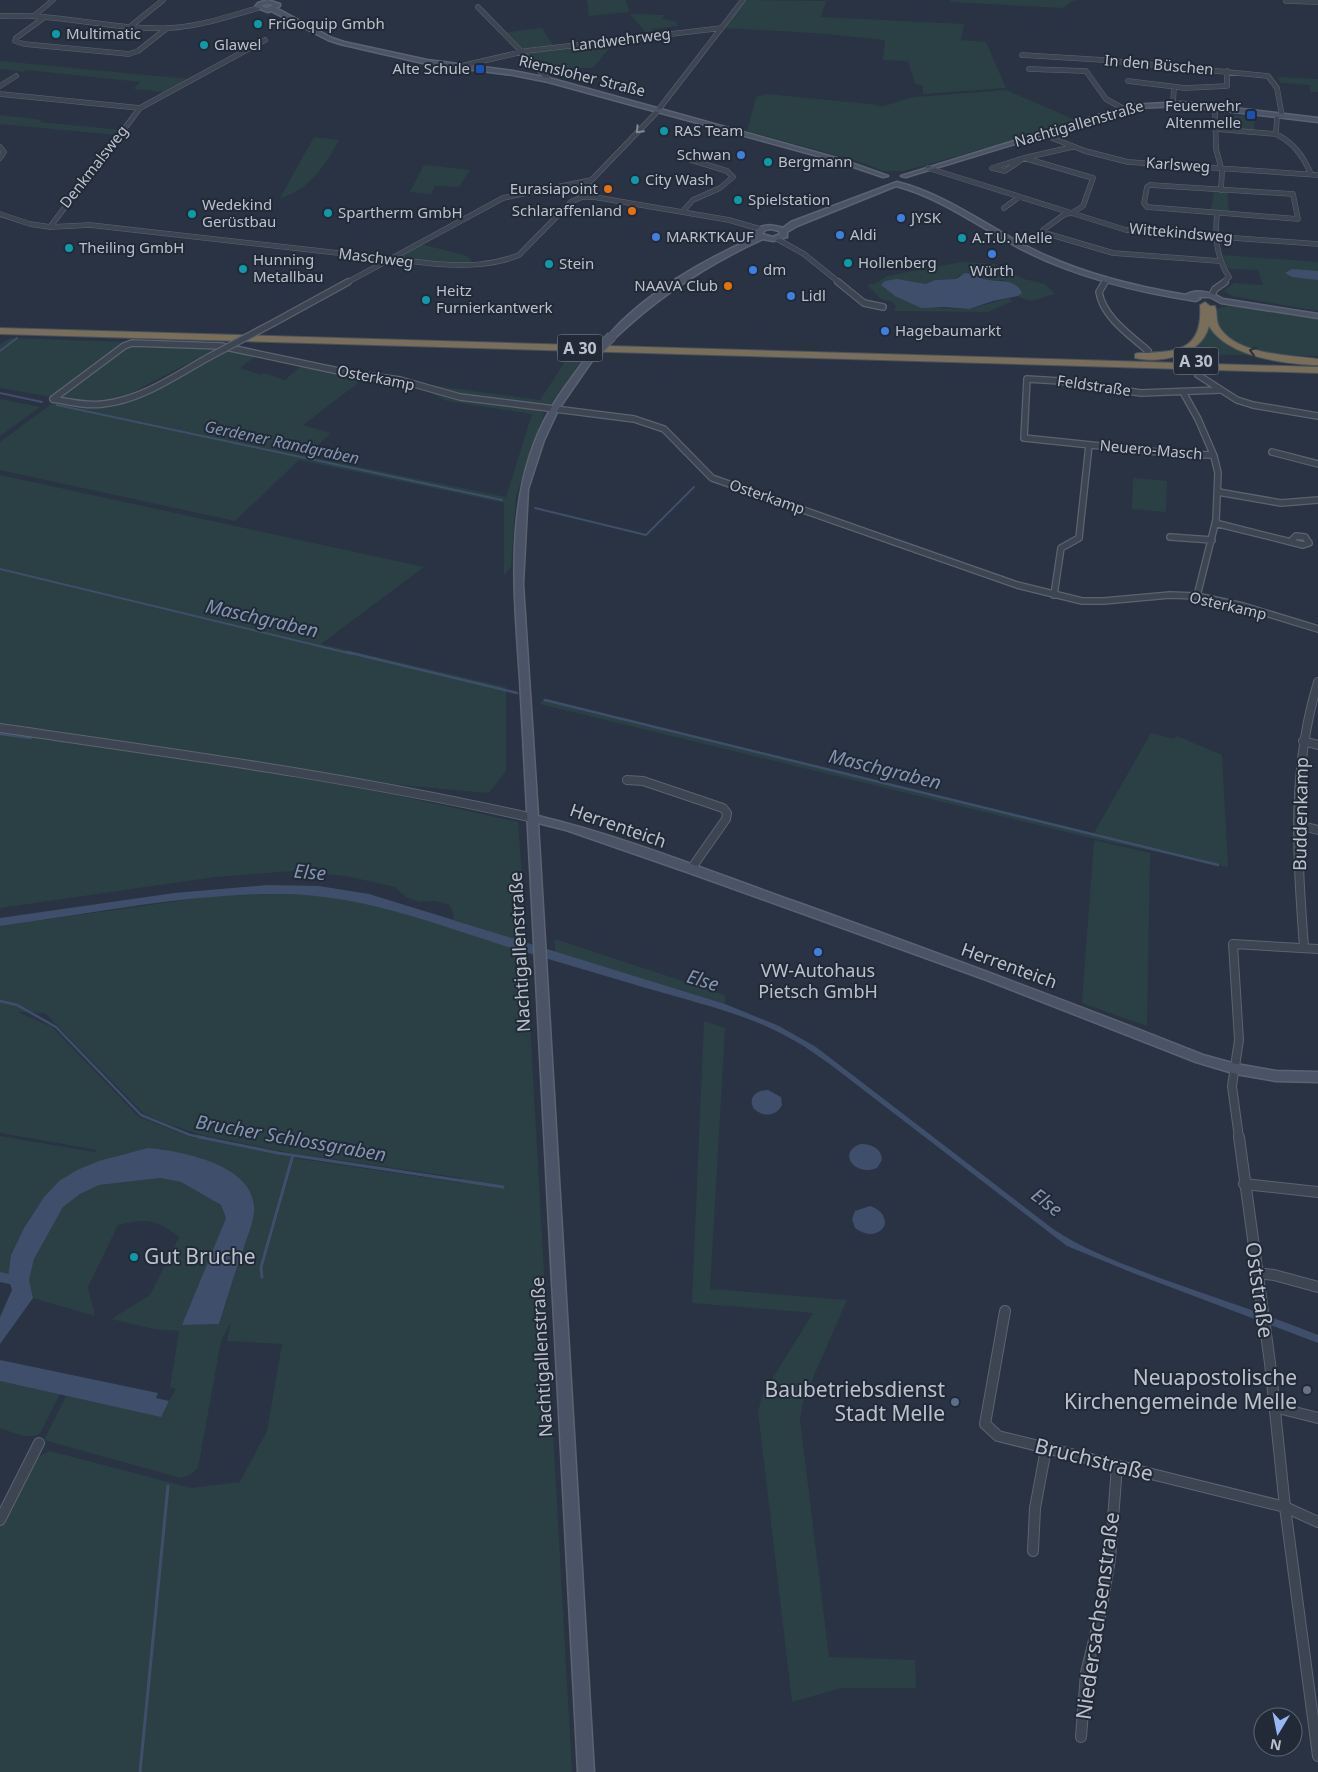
<svg xmlns="http://www.w3.org/2000/svg" width="1318" height="1772" viewBox="0 0 1318 1772" font-family="'Noto Sans',sans-serif">
  <style>
    .green { fill: #2b4044; fill-rule: evenodd }
    .water { fill: #3f4f6b }
    .lines { fill: none; stroke-linecap: round; stroke-linejoin: round }
    .stream-far2 { stroke: #3f4f6b; stroke-width: 2 }
    .stream-far1 { stroke: #3f4f6b; stroke-width: 2.5 }
    .stream { stroke: #3f4f6b; stroke-width: 3 }
    .canal { fill: #3f4f6b; fill-rule: evenodd }
    .street-far3-casing { stroke: #5c6370; stroke-width: 5.5 }
    .street-far2-casing { stroke: #5c6370; stroke-width: 8 }
    .street-far1-casing { stroke: #5c6370; stroke-width: 10 }
    .street-casing { stroke: #5c6370; stroke-width: 12 }
    .secondary-casing { stroke: #5c6370; stroke-width: 3 }
    .highway-casing { stroke: #48505d; stroke-width: 2 }
    .street-far3 { stroke: #3d4553; stroke-width: 4.5 }
    .street-far2 { stroke: #3d4553; stroke-width: 5.5 }
    .street-far1 { stroke: #3d4553; stroke-width: 8 }
    .street { stroke: #3d4553; stroke-width: 10 }
    .secondary { fill: #4b5466; fill-rule: evenodd }
    .highway { fill: #786e5a; fill-rule: evenodd }
    .street-bridge-casing { stroke: #5c6370; stroke-width: 8; stroke-linecap: butt }
    .secondary-bridge-casing { stroke: #5c6370; stroke-width: 11; stroke-linecap: butt }
    .street-bridge { stroke: #3d4553; stroke-width: 5.5 }
    .secondary-bridge { stroke: #4b5466; stroke-width: 9 }
    .oneway { stroke: #828996 }
    .oneway2 { stroke: #2b313b }
    .culture-dot { fill: #0f9aa8; stroke: #222a38; stroke-width: 2 }
    .transit-dot { fill: #1a4fb4; stroke: #222a38; stroke-width: 2 }
    .shop-dot { fill: #3f7fe0; stroke: #222a38; stroke-width: 2 }
    .food-dot { fill: #e8710a; stroke: #222a38; stroke-width: 2 }
    .worship-dot { fill: #6b7280; stroke: #222a38; stroke-width: 2 }
    .service-dot { fill: #5c6f8a; stroke: #222a38; stroke-width: 2 }
    .labels { text-anchor: middle; stroke-width: 4; stroke-linejoin: round; paint-order: stroke }
    .far-poi-label { font-size: 15px; fill: #bbc1cc; stroke: #222a38; text-anchor: start }
    .far-street-label { font-size: 15px; fill: #bbc1cc; stroke: #222a38 }
    .shield { fill: #222a38; stroke: #8d94a0; stroke-width: 1 }
    .shield-label { font-size: 16px; font-weight: bold; fill: #bbc1cc }
    .far-water-label { font-size: 16px; font-style: italic; fill: #8395b2; stroke: #222a38 }
    .street-label { font-size: 18px; fill: #bbc1cc; stroke: #222a38 }
    .poi-label { font-size: 18px; fill: #bbc1cc; stroke: #222a38 }
    .water-label { font-size: 19px; font-style: italic; fill: #8395b2; stroke: #222a38 }
    .near-poi-label { font-size: 21px; fill: #bbc1cc; stroke: #222a38; text-anchor: end }
    .near-street-label { font-size: 21px; fill: #bbc1cc; stroke: #222a38 }
  </style>
  <rect width="100%" height="100%" fill="#293343"/>
  <path class="green" d="M587,0h39l3,12 -40,4z
    M746,0l80,1 -5,16 143,7 -3,16 25,2 20,46 -83,6v-8l-8,-2 -7,-23 -25,-1 2,-20 -71,-7 -90,-5z
    M950,0h129l-6,1 -10,7 -112,-6z
    M630,14l35,1 -3,4 13,2 3,5 -26,3 5,7h-8z
    M542,28l13,20 61,-8 -23,28h-53l-38,-35z
    M0,61l188,18 -24,13 -30,-3 6,-7 -114,-12 -3,2 -23,-3z
    M1278,77l40,2v13h-8v-7l-30,-2z
    M1006,90l74,32 -176,49h-20l-27,-10 -110,-30 9,-34 11,-3 112,11 -3,2c14,-1 26,-8 39,-10z
    M0,115l42,5 -2,2 81,8 -5,5 -116,-11z
    M1234,115l21,2 -1,14 -34,-3 1,-10 13,1z
    M314,137l25,3c-13,24 -30,51 -59,58z
    M424,165l46,5 -11,17 -24,-1 -4,8 -21,-2z
    M1214,191l13,1 2,19 -18,-1z
    M421,244l46,12 6,7h-28l-49,-6z
    M1222,255l96,7v49l-86,-15 -8,-5 10,-8 29,2 -5,-15 -27,-1 -4,-2z
    M961,262l33,2 30,15 21,5 10,10c-13,3 -24,11 -37,2l4,-4 -19,-12h-15l-14,-6 -15,1 -3,4 -21,1 -9,4 -29,-5 37,29 35,1 40,-11 4,3 -25,11 -94,-1 2,-5 -3,-4 -12,-3 -14,-14 9,-2 11,-7z
    M1230,306l42,5 46,8v37l-163,-2 27,-4 15,-10 5,-32 15,1z
    M11,338l117,4 -9,4 -67,51 -52,-9v-44z
    M136,345l84,2 -97,50 -37,5 -23,-3 -3,-3 65,-49z
    M229,349l28,6 -17,13 20,7 4,-2 21,7 17,-15 64,12 -63,48 28,8 -25,23 200,41 26,-83 -85,-13 -20,-10 23,7 85,12 9,3 -28,84 -5,70 -7,8v-72l-205,-43 -64,61 -235,-51v-28l54,-40 35,4 43,-7z
    M570,354h16l-37,53 -89,-11 -39,-12 119,16z
    M0,399l40,8 -40,29z
    M0,475l424,92 -103,77 185,43v84l-17,22 -80,-7 -409,-60z
    M1133,478l34,3 -1,31 -34,-3z
    M543,699l551,134 57,-100 23,6 3,-3 45,19 6,112 -137,-29 -551,-134z
    M0,731l315,46 203,45 9,122 -75,-25 2,-3 -4,-11 -15,-4 -16,1 -13,-5 -11,-10 -49,-11 -53,-5 -78,6 -215,31z
    M1094,840l56,13 -3,173 -65,-23z
    M276,894c15,0 31,0 46,2 70,9 137,35 204,56l46,820h-572v-245l35,-69 15,-7 141,37 49,-6 27,-51 15,-87 -55,-3 4,-19 -10,19 -23,127 -8,7 -9,3 -137,-38 22,-44 95,20 15,-27 -6,-2 9,-56 -25,-2 -43,-10 39,-24 29,-58c-22,-18 -34,-19 -61,-12l-30,62 7,29 -62,-18 -4,-18 5,-21 29,-52 17,-13 19,-9 61,-7 21,4 40,23 5,13 -44,107 37,-1 32,-99 -51,-67 -40,-9 -36,5 -47,16 -18,11 -15,16 -20,31 -13,27 -3,22 -8,-2v-139l94,16 4,-2 -98,-17v-207l214,-30zM18,1012l27,1 99,101 24,10 34,11 89,18 171,25v5l-168,-25 -32,111 -3,-2 32,-110 -101,-20 -51,-20 -87,-90z
    M555,939l170,56v9l-170,-52z
    M704,1021l21,7 -15,261 137,11 -44,101 -3,19 29,237 86,3 1,28h-75l-49,14 -34,-291 5,-17 50,-81 -121,-10z
    M0,1381l60,13 -20,39c-11,8 -28,-1 -40,-5z"/>
  <path class="water" d="M1292,269l26,2v9l-26,-3 -7,-4z
    M965,273c9,1 16,6 24,7 12,2 27,-1 33,13l-4,3 -25,5 -24,8 -24,-2 -24,1 -26,-12 -14,-11 4,-4 12,-2 29,5 9,-4 21,-1z
    M268,885l51,1 50,8 356,110 54,22 37,21 237,182c33,22 70,35 107,49 53,19 106,36 158,57v8l-185,-70 -66,-27 -236,-181c-12,-8 -23,-17 -36,-24 -44,-26 -94,-37 -142,-51 -42,-12 -83,-25 -125,-37 -83,-25 -165,-60 -252,-59 -90,0 -186,20 -276,32v-8l174,-25z
    M768,1090l13,7 1,8c-6,12 -19,12 -28,4 -7,-12 3,-19 14,-19z
    M861,1144c11,0 21,5 21,16l-5,8c-22,9 -41,-16 -16,-24z
    M148,1148c33,3 103,16 106,58 1,13 -6,29 -10,41 -9,26 -17,51 -25,77l-37,1 44,-107 -5,-13 -40,-23 -21,-4 -61,7 -19,9 -17,13 -29,52 -5,21 4,18 -33,46v-27l12,-27 -4,-13 3,-22 13,-27 20,-31 15,-16 18,-11 22,-9z
    M870,1206c9,3 15,8 15,18 -5,13 -20,12 -30,4l-3,-9 3,-8z
    M0,1360l158,33 -2,5 13,3 -8,16 -161,-36z"/>
  <g class="lines">
    <path class="stream-far2" d="M0,351l17,-13
      M0,393l42,9
      M57,405l445,95
      M535,508l111,27 48,-48
      M0,569l352,85"/>
    <path class="stream-far1" d="M347,652l170,41
      M545,700l673,165
      M0,734l31,4
      M0,1001l17,4 39,22 85,88 49,20 15,3"/>
    <path class="stream" d="M199,1137l79,16 225,34
      M262,1277l-1,-10 32,-112
      M140,1772l28,-286"/>
    <path class="canal" d="M0,1272l22,5 2,4 -2,4 -4,1 -18,-4z"/>
    <defs>
      <path id="street-far3" d="M1286,1l32,1
        M478,7l71,73
        M0,16c57,-3 112,14 168,12 31,-1 61,-12 90,-20
        M34,16l19,-16
        M45,17l-29,21 -1,3 9,3 105,10 9,-3 29,-23
        M131,26l32,-26
        M1022,55l82,5 164,16 9,12 5,28
        M461,66l65,-15 196,-23
        M1029,69l57,2 20,28 18,10
        M1128,81l57,7 42,-2v-15
        M0,86l16,-10
        M0,94l140,14
        M1173,104l1,-17
        M1215,108l1,41 6,22 -1,19
        M1277,116l-1,18c18,9 27,22 35,40
        M1216,129l60,5
        M1042,134l43,17 43,11 190,13
        M0,147l4,5 -4,6
        M1024,158l69,20 -10,28 -11,7 -7,1 -22,16 2,3 68,20 106,8
        M1024,158l-19,13 -13,-3z
        M1024,158l48,-11
        M928,168l198,62 192,14
        M1150,185l143,9 5,25 -151,-12 -3,-4 3,-16z
        M582,197h12l135,23 31,9
        M1004,208l15,-11
        M682,212l11,-12 27,-12 13,-11 -6,-6 -36,-11
        M1217,213c-2,23 -1,44 12,64l-6,6
        M0,214l30,10 20,3 40,-2 346,39c29,2 56,2 83,-9l52,-53 11,-5v-7l74,-77 87,-113
        M50,227l90,-119 125,-68
        M777,239l27,15 36,29
        M346,283l157,-85 88,-18
        M1104,283l4,-3"/>
      <path id="street-far2" d="M838,282l26,21 19,4
        M1105,282l-6,10c4,25 31,43 49,59
        M1212,295l3,-6 10,-7
        M275,322l73,-40
        M1198,375l39,25 16,5 65,11
        M1183,392l15,27 16,37 4,17 -2,47 -19,76
        M53,399l71,-53 8,-3 89,3 127,27 52,7 60,17 174,22 30,10 48,49 305,107 65,16h22l66,-6 27,1 46,10 75,23
        M53,399c16,3 34,7 50,5 39,-4 73,-29 106,-47
        M1272,452l46,12
        M1213,455l-35,-1 -154,-16 3,-59 33,2 81,12 79,-3
        M1218,492l63,11 37,-3
        M1215,523l88,22 6,-2 -4,-6 -9,-1 -5,5
        M1170,537l42,3
        M1054,595l7,-47 18,-10 10,-93"/>
      <path id="street-far1" d="M0,728c179,26 357,50 533,90
        M1303,741l15,4
        M627,780l16,1 80,27 4,5 -1,6 -35,50
        M1298,825l20,5
        M1304,947c-7,-90 -13,-178 14,-265
        M1239,1138l-7,-52 7,-46 -6,-96 85,5"/>
      <path id="street" d="M1239,1137l31,226 15,144 33,249
        M1244,1184l74,8
        M1256,1273l18,2 44,12
        M1005,1311l-20,113 13,12 287,71 33,15
        M1274,1407l44,11
        M0,1520l39,-77
        M1033,1551l2,-43 11,-59
        M1081,1737l5,-64 15,-61 9,-53 7,-93"/>
      <path id="secondary" d="M268,0l12,4v2l-4,2 56,30 12,4 83,18 86,11 36,7 291,81 48,17 -5,1 -47,-16 -288,-79 -35,-7 -86,-11 -87,-20 -12,-4 -57,-29 -3,1 -13,-5 3,-4zM268,4l5,1 -6,3 -6,-2z
        M1182,102l136,16v4l-136,-16 -49,2 -227,69 -5,-1 230,-71z
        M897,182c48,12 90,44 133,66 49,25 102,38 156,47 10,-7 28,-2 37,4l95,15v4l-97,-15 -11,-6h-12l2,2 -4,2c-59,-9 -117,-23 -171,-50 -41,-21 -85,-54 -129,-65l-99,40 -10,6v5l-14,4 -10,-2c-55,25 -104,57 -148,99l-7,-2c37,-43 97,-77 148,-99l-2,-6c10,-8 18,-6 29,-3l8,-6zM771,229l8,2 1,3 -7,3 -11,-3 3,-4z
        M587,356l7,2 -36,52 -14,30 -16,49 -5,95 15,232c88,21 173,56 258,86 136,49 272,99 407,153l33,9 40,7 42,1v10l-42,-1 -40,-7 -40,-12 -212,-83 -297,-107 -121,-42 -28,-7 56,949h-16l-58,-1093c-6,-89 -17,-188 30,-269 11,-19 25,-36 37,-54z"/>
      <path id="highway" d="M1205,302l5,4h5c3,7 0,15 5,22 18,27 69,27 98,31v6c-33,-1 -91,-8 -109,-39 -7,29 -48,38 -74,32v-4l3,-1c39,-1 65,-2 62,-48z
        M0,328l1318,39v6l-1318,-39z"/>
    </defs>
    <use href="#street-far3" class="street-far3-casing"/>
    <use href="#street-far2" class="street-far2-casing"/>
    <use href="#street-far1" class="street-far1-casing"/>
    <use href="#street" class="street-casing"/>
    <use href="#secondary" class="secondary-casing"/>
    <use href="#highway" class="highway-casing"/>
    <use href="#street-far3" class="street-far3"/>
    <use href="#street-far2" class="street-far2"/>
    <use href="#street-far1" class="street-far1"/>
    <use href="#street" class="street"/>
    <use href="#secondary" class="secondary"/>
    <use href="#highway" class="highway"/>
    <defs>
      <path id="street-bridge" d="M209,357l66,-35"/>
      <path id="secondary-bridge" d="M590,358l22,-22"/>
    </defs>
    <use href="#street-bridge" class="street-bridge-casing"/>
    <use href="#secondary-bridge" class="secondary-bridge-casing"/>
    <use href="#street-bridge" class="street-bridge"/>
    <use href="#secondary-bridge" class="secondary-bridge"/>
  </g>
  <defs><path id="oneway-chevron" d="M-2-3.5L2.5 0L-2 3.5" fill="none" stroke-width="1.6" stroke-linecap="round" stroke-linejoin="round" transform="scale(1.25)"/></defs>
  <use class="oneway" href="#oneway-chevron" transform="translate(639 130) rotate(134)"/>
  <use class="oneway2" href="#oneway-chevron" transform="translate(1253 351) rotate(-163)"/>
  <g class="culture-dot">
    <circle cx="258" cy="24" r="5"/>
    <circle cx="56" cy="34" r="5"/>
    <circle cx="204" cy="45" r="5"/>
    <circle cx="664" cy="131" r="5"/>
    <circle cx="768" cy="162" r="5"/>
    <circle cx="635" cy="180" r="5"/>
    <circle cx="738" cy="200" r="5"/>
    <circle cx="328" cy="213" r="5"/>
    <circle cx="192" cy="214" r="5"/>
    <circle cx="962" cy="238" r="5"/>
    <circle cx="69" cy="248" r="5"/>
    <circle cx="848" cy="263" r="5"/>
    <circle cx="549" cy="264" r="5"/>
    <circle cx="243" cy="269" r="5"/>
    <circle cx="426" cy="300" r="5"/>
    <circle cx="134" cy="1257" r="5"/>
  </g>
  <g class="transit-dot">
    <rect x="475" y="64" width="10" height="10" rx="2.5"/>
    <rect x="1246" y="110" width="10" height="10" rx="2.5"/>
  </g>
  <g class="shop-dot">
    <circle cx="741" cy="155" r="5"/>
    <circle cx="901" cy="218" r="5"/>
    <circle cx="840" cy="235" r="5"/>
    <circle cx="656" cy="237" r="5"/>
    <circle cx="992" cy="254" r="5"/>
    <circle cx="753" cy="270" r="5"/>
    <circle cx="791" cy="296" r="5"/>
    <circle cx="885" cy="331" r="5"/>
    <circle cx="818" cy="952" r="5"/>
  </g>
  <g class="food-dot">
    <circle cx="608" cy="189" r="5"/>
    <circle cx="632" cy="211" r="5"/>
    <circle cx="728" cy="286" r="5"/>
  </g>
  <circle class="worship-dot" cx="1307" cy="1390" r="5"/>
  <circle class="service-dot" cx="955" cy="1402" r="5"/>
  <g class="labels">
    <g class="far-poi-label">
      <text x="268" y="29">FriGoquip Gmbh</text>
      <text x="66" y="39">Multimatic</text>
      <text x="214" y="50">Glawel</text>
      <text x="470" y="74" text-anchor="end">Alte Schule</text>
      <text x="1241" y="111" text-anchor="end">Feuerwehr<tspan x="1241" dy="17">Altenmelle</tspan></text>
      <text x="674" y="136">RAS Team</text>
      <text x="731" y="160" text-anchor="end">Schwan</text>
      <text x="778" y="167">Bergmann</text>
      <text x="645" y="185">City Wash</text>
      <text x="598" y="194" text-anchor="end">Eurasiapoint</text>
      <text x="748" y="205">Spielstation</text>
      <text x="202" y="210">Wedekind<tspan x="202" dy="17">Gerüstbau</tspan></text>
      <text x="622" y="216" text-anchor="end">Schlaraffenland</text>
      <text x="338" y="218">Spartherm GmbH</text>
      <text x="911" y="223">JYSK</text>
      <text x="850" y="240">Aldi</text>
      <text x="666" y="242">MARKTKAUF</text>
      <text x="972" y="243">A.T.U. Melle</text>
      <text x="79" y="253">Theiling GmbH</text>
      <text x="253" y="265">Hunning<tspan x="253" dy="17">Metallbau</tspan></text>
      <text x="858" y="268">Hollenberg</text>
      <text x="559" y="269">Stein</text>
      <text x="763" y="275">dm</text>
      <text x="992" y="276" text-anchor="middle">Würth</text>
      <text x="718" y="291" text-anchor="end">NAAVA Club</text>
      <text x="436" y="296">Heitz<tspan x="436" dy="17">Furnierkantwerk</tspan></text>
      <text x="801" y="301">Lidl</text>
      <text x="895" y="336">Hagebaumarkt</text>
    </g>
    <g class="far-street-label">
      <text transform="translate(621 40) rotate(-7)" y="5">Landwehrweg</text>
      <text transform="translate(1159 65) rotate(5)" y="5">In den Büschen</text>
      <text transform="translate(582 76) rotate(14)" y="5">Riemsloher Straße</text>
      <text transform="translate(1079 124) rotate(-16)" y="5">Nachtigallenstraße</text>
      <text transform="translate(1178 165) rotate(4)" y="5">Karlsweg</text>
      <text transform="translate(94 167) rotate(-52)" y="5">Denkmalsweg</text>
      <text transform="translate(1181 233) rotate(5)" y="5">Wittekindsweg</text>
      <text transform="translate(376 258) rotate(7)" y="5">Maschweg</text>
      <text transform="translate(376 378) rotate(11)" y="5">Osterkamp</text>
      <text transform="translate(1094 386) rotate(8)" y="5">Feldstraße</text>
      <text transform="translate(1151 450) rotate(5)" y="5">Neuero-Masch</text>
      <text transform="translate(767 497) rotate(19)" y="5">Osterkamp</text>
      <text transform="translate(1228 606) rotate(13)" y="5">Osterkamp</text>
    </g>
    <g class="shield">
      <rect x="557.5" y="334.5" width="45" height="27" rx="4"/>
      <rect x="1173.5" y="347.5" width="45" height="27" rx="4"/>
    </g>
    <g class="shield-label">
      <text x="580" y="354">A 30</text>
      <text x="1196" y="367">A 30</text>
    </g>
    <g class="far-water-label">
      <text transform="translate(282 442) rotate(12)" y="6">Gerdener Randgraben</text>
    </g>
    <g class="street-label">
      <text transform="translate(1301 814) rotate(-89)" y="6">Buddenkamp</text>
      <text transform="translate(618 826) rotate(19)" y="6">Herrenteich</text>
      <text transform="translate(520 952) rotate(-93)" y="6">Nachtigallenstraße</text>
      <text transform="translate(1009 966) rotate(20)" y="6">Herrenteich</text>
      <text transform="translate(542 1357) rotate(-93)" y="6">Nachtigallenstraße</text>
    </g>
    <g class="poi-label">
      <text x="818" y="977">VW-Autohaus<tspan x="818" dy="21">Pietsch GmbH</tspan></text>
    </g>
    <g class="water-label">
      <text transform="translate(262 618) rotate(13)" y="7">Maschgraben</text>
      <text transform="translate(885 769) rotate(14)" y="7">Maschgraben</text>
      <text transform="translate(310 872) rotate(5)" y="7">Else</text>
      <text transform="translate(703 980) rotate(17)" y="7">Else</text>
      <text transform="translate(291 1138) rotate(10)" y="7">Brucher Schlossgraben</text>
      <text transform="translate(1047 1202) rotate(37)" y="7">Else</text>
    </g>
    <g class="near-poi-label">
      <text x="144" y="1264" text-anchor="start">Gut Bruche</text>
      <text x="1297" y="1385">Neuapostolische<tspan x="1297" dy="24">Kirchengemeinde Melle</tspan></text>
      <text x="945" y="1397">Baubetriebsdienst<tspan x="945" dy="24">Stadt Melle</tspan></text>
    </g>
    <g class="near-street-label">
      <text transform="translate(1259 1290) rotate(82)" y="7">Oststraße</text>
      <text transform="translate(1094 1460) rotate(14)" y="7">Bruchstraße</text>
      <text transform="translate(1098 1616) rotate(-82)" y="7">Niedersachsenstraße</text>
    </g>
  </g>
  <g transform="translate(1278 1732) rotate(190)"><circle r="24" fill="#222a38" stroke="#5f6673"/>
  <path d="M0-4L9 19L0 12L-9 19Z" fill="#97b7f5"/>
  <text y="-8" font-size="14" font-weight="bold" text-anchor="middle" fill="#bbc1cc">N</text>
  </g>
</svg>
